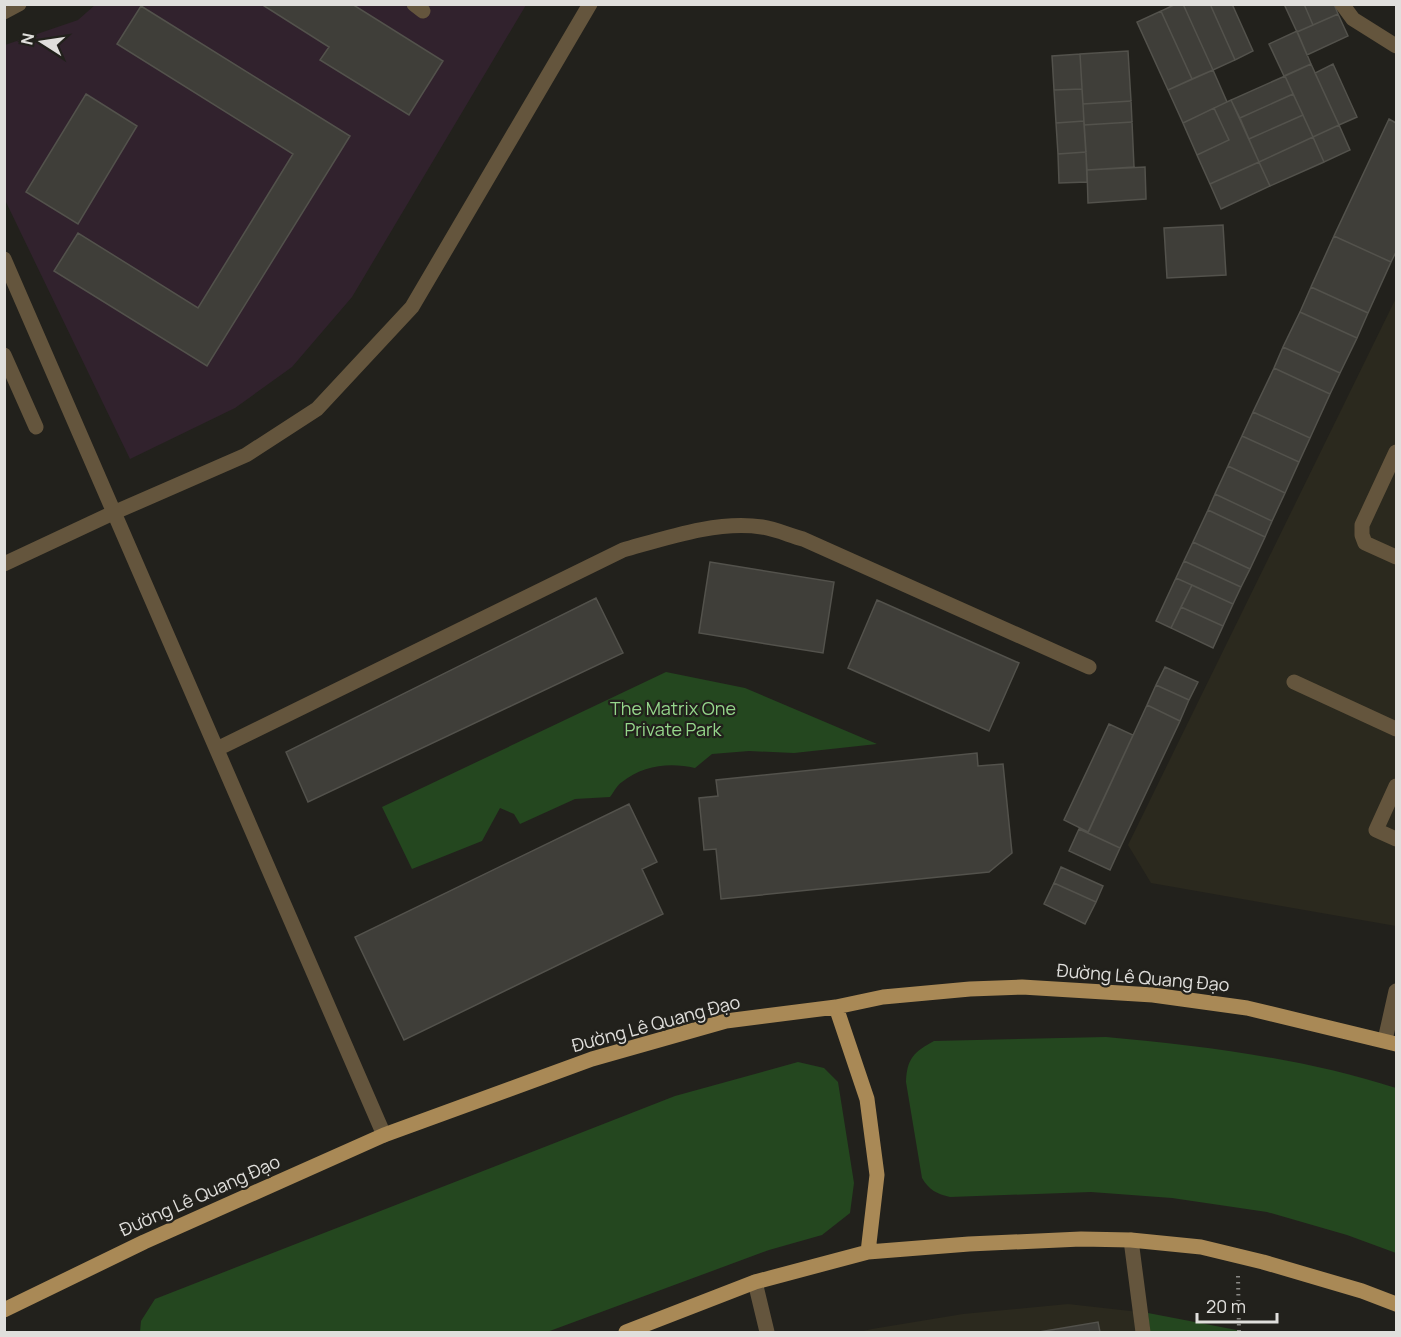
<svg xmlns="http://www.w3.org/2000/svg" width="1401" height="1337" viewBox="0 0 1401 1337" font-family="Manrope,sans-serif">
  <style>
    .built { fill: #2b291e }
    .education { fill: #31222d }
    .green { fill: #24471f }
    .building { fill: #3f3e39; stroke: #53524c; stroke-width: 1.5 }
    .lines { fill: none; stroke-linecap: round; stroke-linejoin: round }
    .path { stroke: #8a8985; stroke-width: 4; stroke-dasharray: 1.5 4.5; stroke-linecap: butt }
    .minor { stroke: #64553d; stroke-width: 15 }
    .major { stroke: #a98956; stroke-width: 15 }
    .labels { text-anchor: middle; stroke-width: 4.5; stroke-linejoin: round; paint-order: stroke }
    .park-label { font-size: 18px; fill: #95d68b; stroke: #22211c }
    .street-label { font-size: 18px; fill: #e0dfdc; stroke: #22211c }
  </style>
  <rect width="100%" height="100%" fill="#22211c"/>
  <path class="built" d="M1396,298v628l-245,-43 -23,-38z
    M1068,1304l80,9 2,19h-291l13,-3 91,-15z"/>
  <path class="education" d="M95,5h431l-174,292 -60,70 -57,41 -105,51 -125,-259v-155l73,-25z"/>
  <path class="green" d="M666,672l79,16 132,56 -83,9 -45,-2 -37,3 -17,14c-25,-6 -52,-3 -73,14 -5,3 -8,10 -12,15l-35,2 -55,25 -6,-10 -14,-6 -18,33 -70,28 -30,-62z
    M1106,1037c98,9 196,21 290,51v165l-49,-18 -80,-23 -95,-14 -81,-6 -141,5c-13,-3 -21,-7 -28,-19l-16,-96c1,-24 8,-30 28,-41z
    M798,1062l26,6 14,14 16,101 -4,30 -28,22 -53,15 -222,82h-407l1,-11 14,-22 520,-203z
    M1148,1313l99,19h-97z"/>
  <path class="building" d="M261,4h91l91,57 -34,54 -89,-55 9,-13z
    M1176,4h7l30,66 -21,9 -31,-68z
    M1183,4h27l25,56 -22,10z
    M1210,4h22l21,47 -18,9z
    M1284,4h20l9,21 -16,7z
    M1304,4h30l4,10 -25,11z
    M141,6l209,130 -143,230 -153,-95 24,-38 120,75 95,-154 -176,-110z
    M1161,11l31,68 -24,11 -31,-68z
    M1338,14l10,22 -41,19 -10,-23z
    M1297,31l14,33 -27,12 -15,-32z
    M1128,51l3,50 -48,3 -3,-50z
    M1080,54l2,35 -28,1 -2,-34z
    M1311,64l28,61 -26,12 -28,-61z
    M1333,64l24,53 -18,8 -24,-52z
    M1213,70l14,32 -44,21 -15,-33z
    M1285,76l8,18 -53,24 -9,-18z
    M1082,89l2,32 -28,2 -2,-33z
    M86,94l51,32 -59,98 -52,-32z
    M1293,94l10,21 -54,24 -9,-21z
    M1231,100l28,62 -49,22 -13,-29 32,-15 -15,-32z
    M1131,101l1,21 -48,3 -1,-21z
    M1214,108l15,32 -32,15 -14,-32z
    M1303,115l10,22 -54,25 -10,-23z
    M1389,119l7,4v129l-5,10 -57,-26z
    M1084,121l2,31 -28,2 -2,-31z
    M1132,122l2,45 -47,3 -3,-45z
    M1339,125l11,25 -26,12 -11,-25z
    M1313,137l11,25 -54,24 -11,-24z
    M1086,152l1,30 -28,1 -1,-29z
    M1259,162l11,24 -49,23 -11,-25z
    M1145,167l1,32 -58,4 -1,-33z
    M1223,225l3,50 -59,3 -3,-50z
    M1334,236l57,26 -23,51 -57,-26z
    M1311,287l57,26 -11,25 -57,-26z
    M1300,312l57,26 -17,35 -57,-26z
    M1283,347l57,26 -10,21 -56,-26z
    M1274,368l56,26 -20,44 -57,-26z
    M1253,412l57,26 -11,24 -57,-26z
    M1242,436l57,26 -14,31 -57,-27z
    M1228,466l57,27 -13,28 -57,-27z
    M1215,494l57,27 -7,16 -57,-27z
    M1208,510l57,27 -15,32 -57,-27z
    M1193,542l57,27 -9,18 -57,-26z
    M1184,561l57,26 -8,17 -57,-26z
    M710,562l124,20 -11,71 -124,-20z
    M1176,578l16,7 -21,43 -15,-7z
    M1192,585l41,19 -10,22 -42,-19z
    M596,598l27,55 -315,149 -22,-50z
    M877,600l142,63 -30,68 -141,-63z
    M1181,607l42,19 -10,22 -42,-20z
    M1165,667l33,15 -9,18 -33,-15z
    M1156,685l33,15 -9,21 -33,-16z
    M1147,705l33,16 -60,127 -32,-15z
    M1109,724l24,11 -45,97 -24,-12z
    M977,753l1,13 25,-2 9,89 -23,19 -268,27 -5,-50 -12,1 -5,-52 19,-2 -2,-16z
    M629,804l28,58 -15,7 21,45 -259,126 -49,-103z
    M1079,829l41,19 -10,22 -41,-19z
    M1061,867l42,19 -7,16 -42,-19z
    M1054,883l42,19 -11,22 -41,-20z
    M1098,1322l2,10h-61z"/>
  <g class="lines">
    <path class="path" d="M1238,1276l1,56"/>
    <path class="minor" d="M414,4l9,7
      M1342,4l11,15 43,27
      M4,12l15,-8
      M4,259l380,876
      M4,355l32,72
      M1396,452l-34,73v10l3,8 31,14
      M4,564l109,-51 133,-58 71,-46 95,-102 178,-303
      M1294,682l102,47
      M217,749l406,-199c43,-12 95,-30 139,-23 13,2 27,8 41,12l286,128
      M1396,786l-20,44 20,9
      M1385,1040l11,-49
      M1131,1240l12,92
      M755,1282l12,50"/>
    <path class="major" d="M836,1007l31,92 10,76 -9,77
      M4,1310l140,-68 240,-107 208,-76 134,-38 110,-14 47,-10 87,-8 52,-2 131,8 94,13 149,36
      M626,1332l129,-50 113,-30 101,-8 112,-5 50,1 70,7 62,15 99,29 34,13"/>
  </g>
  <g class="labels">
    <g class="park-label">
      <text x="673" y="715">The Matrix One<tspan x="673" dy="21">Private Park</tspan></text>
    </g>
    <g class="street-label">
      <text transform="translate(1143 978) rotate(5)" y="6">Đường Lê Quang Đạo</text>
      <text transform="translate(656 1024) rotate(-15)" y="6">Đường Lê Quang Đạo</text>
      <text transform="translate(200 1196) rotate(-24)" y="6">Đường Lê Quang Đạo</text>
    </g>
  </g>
  <rect width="1401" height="1337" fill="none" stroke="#e0dfdc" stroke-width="12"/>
  <g transform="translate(42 42) rotate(282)" stroke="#22211c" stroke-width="4.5" paint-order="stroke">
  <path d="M0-4.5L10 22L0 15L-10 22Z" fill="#e0dfdc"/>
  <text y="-9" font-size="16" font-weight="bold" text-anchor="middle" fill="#e0dfdc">N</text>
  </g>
  <path d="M1197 1313v9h80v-9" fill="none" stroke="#e0dfdc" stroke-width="3"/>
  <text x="1206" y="1313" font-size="18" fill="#e0dfdc" stroke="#22211c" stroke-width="4.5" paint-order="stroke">20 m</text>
</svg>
